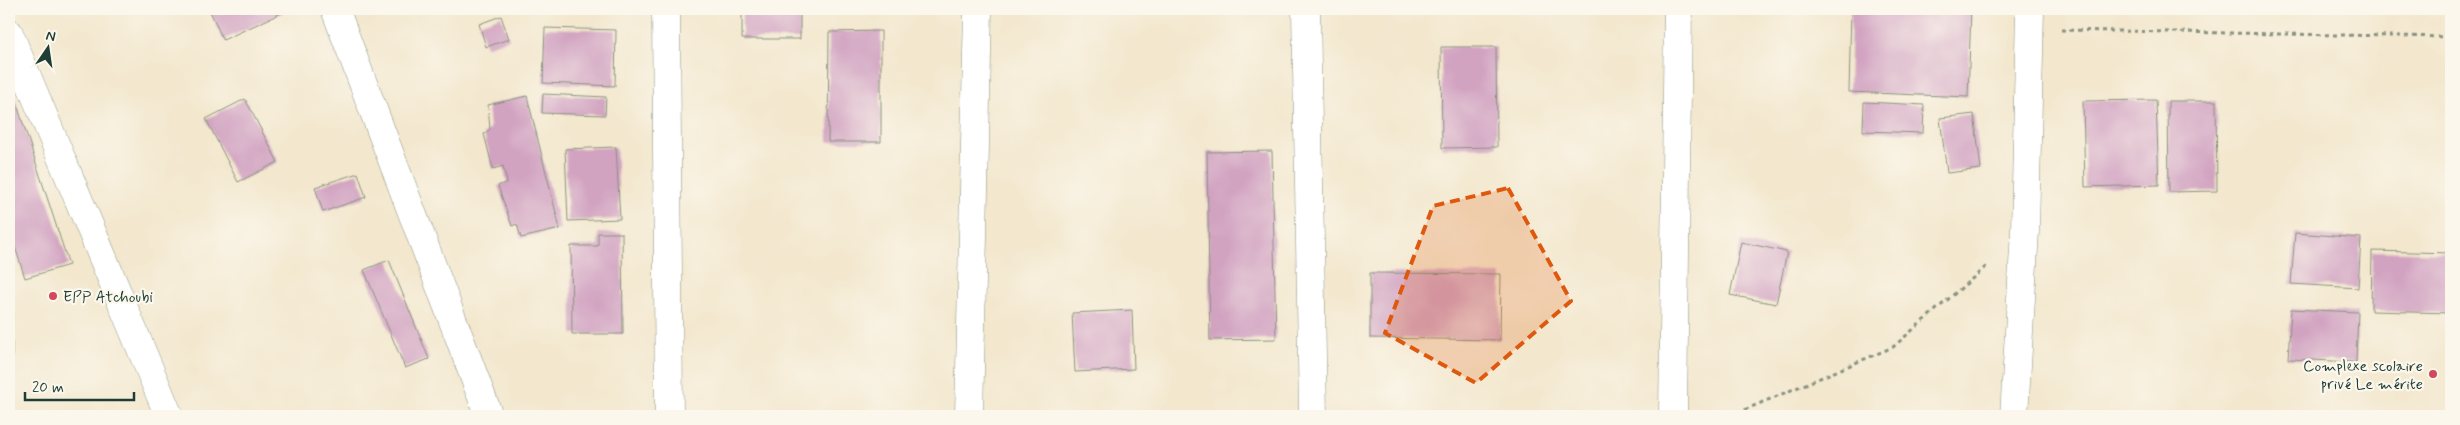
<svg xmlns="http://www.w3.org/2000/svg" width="2460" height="425" viewBox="0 0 2460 425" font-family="Mynerve,sans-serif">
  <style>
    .building { fill: #d1a3c1 }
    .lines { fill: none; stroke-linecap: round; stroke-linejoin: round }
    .minor-casing { stroke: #899280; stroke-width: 29 }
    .path { stroke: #899280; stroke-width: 3; stroke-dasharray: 4 4; stroke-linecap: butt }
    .minor { stroke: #fff; stroke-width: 28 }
    .marked { fill: #de580e; fill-opacity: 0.2; stroke: #de580e; stroke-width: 4; stroke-dasharray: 10 6; stroke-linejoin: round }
    .poi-dot { fill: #d1495b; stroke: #fbf7ec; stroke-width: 2 }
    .labels { text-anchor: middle; stroke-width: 4.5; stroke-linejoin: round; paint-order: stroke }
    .poi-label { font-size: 16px; fill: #1f3d34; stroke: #fbf7ec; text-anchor: start }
  </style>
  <rect width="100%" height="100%" fill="#fbf7ec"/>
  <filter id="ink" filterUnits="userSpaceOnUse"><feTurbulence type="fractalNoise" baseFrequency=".02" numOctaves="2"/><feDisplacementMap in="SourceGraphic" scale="10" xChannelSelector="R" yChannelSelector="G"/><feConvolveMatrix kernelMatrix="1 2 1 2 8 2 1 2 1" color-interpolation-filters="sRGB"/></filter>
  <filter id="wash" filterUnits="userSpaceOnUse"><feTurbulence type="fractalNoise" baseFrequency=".0096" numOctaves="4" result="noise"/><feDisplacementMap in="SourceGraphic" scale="20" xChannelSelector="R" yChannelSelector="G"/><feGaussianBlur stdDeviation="1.12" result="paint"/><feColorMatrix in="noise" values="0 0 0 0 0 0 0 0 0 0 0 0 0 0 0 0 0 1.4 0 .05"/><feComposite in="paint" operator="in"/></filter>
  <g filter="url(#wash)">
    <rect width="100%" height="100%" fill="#f3e7cd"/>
    <g id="blocks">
      <path class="building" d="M209,9h79v1l-65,30z
        M742,9h58v30h-58z
        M1851,9h120l-3,88 -119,-5z
        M501,16l8,23 -23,8 -7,-23z
        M545,28l71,2 -1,56 -72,-3z
        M881,31v111h-53l1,-110z
        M1441,47h55l1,100 -55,1z
        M9,80l60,185 -44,13 -16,-50z
        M543,94l63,3 -1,18 -63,-2z
        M527,96l33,133 -39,9 -4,-14 -5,2 -14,-40 9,-4 -4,-16 -10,3 -9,-35 6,-5 -2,-24z
        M245,99l33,63 -40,20 -32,-63z
        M2156,100l3,85 -74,2 -2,-86z
        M2168,101h48l1,90 -48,1z
        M1864,102l60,3 -1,28 -60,-2z
        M1974,114l7,55 -34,4 -7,-55z
        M616,147l4,72 -52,2 -3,-72z
        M1272,151l4,188 -66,1 -3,-188z
        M358,173l8,24 -43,15 -8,-25z
        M598,233h24l1,101h-51l-1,-88h27z
        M2295,233l66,5 -3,50 -67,-4z
        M1741,242l46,10 -11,52 -46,-9z
        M2372,251l79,2v60l-80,-2z
        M389,260l40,99 -24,9 -41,-98z
        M1370,273l131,1 -1,66 -130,-2z
        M9,301h4l-1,55h-3z
        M2291,309l67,3 -2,50 -68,-3z
        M1132,310l2,59 -59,3 -3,-59z"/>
    </g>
  </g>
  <g filter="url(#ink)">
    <use href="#blocks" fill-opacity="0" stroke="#899280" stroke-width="1"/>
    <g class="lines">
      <defs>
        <path id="minor" d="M335,9l154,407
          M666,9l3,407
          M1306,9l7,407
          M9,33l160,383
          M969,416l9,-407
          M1673,416l5,-407
          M2014,416l11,-185 5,-222"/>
      </defs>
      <use href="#minor" class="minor-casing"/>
      <path class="path" d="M2061,30l390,7
        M1730,416l163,-69 96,-83"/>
      <use href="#minor" class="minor"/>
    </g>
  </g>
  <path class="marked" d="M1508,188l63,113 -95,82 -91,-50 48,-127z"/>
  <g class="poi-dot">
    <circle cx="53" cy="296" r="5"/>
    <circle cx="2433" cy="374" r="5"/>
  </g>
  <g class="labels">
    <g class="poi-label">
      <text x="63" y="302">EPP Atchoubi</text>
      <text x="2423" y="371" text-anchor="end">Complexe scolaire<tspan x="2423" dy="18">privé Le mérite</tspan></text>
    </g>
  </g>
  <rect width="2460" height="425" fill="none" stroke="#fbf7ec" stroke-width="30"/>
  <g transform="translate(48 48) rotate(13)" stroke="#fbf7ec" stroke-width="4" paint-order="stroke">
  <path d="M0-4L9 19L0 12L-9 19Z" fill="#1f3d34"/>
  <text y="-8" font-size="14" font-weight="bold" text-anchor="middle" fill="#1f3d34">N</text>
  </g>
  <path d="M25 392v8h109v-8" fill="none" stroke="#1f3d34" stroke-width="2.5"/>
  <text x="32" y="392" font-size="15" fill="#1f3d34" stroke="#fbf7ec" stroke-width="4" paint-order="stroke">20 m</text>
</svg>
